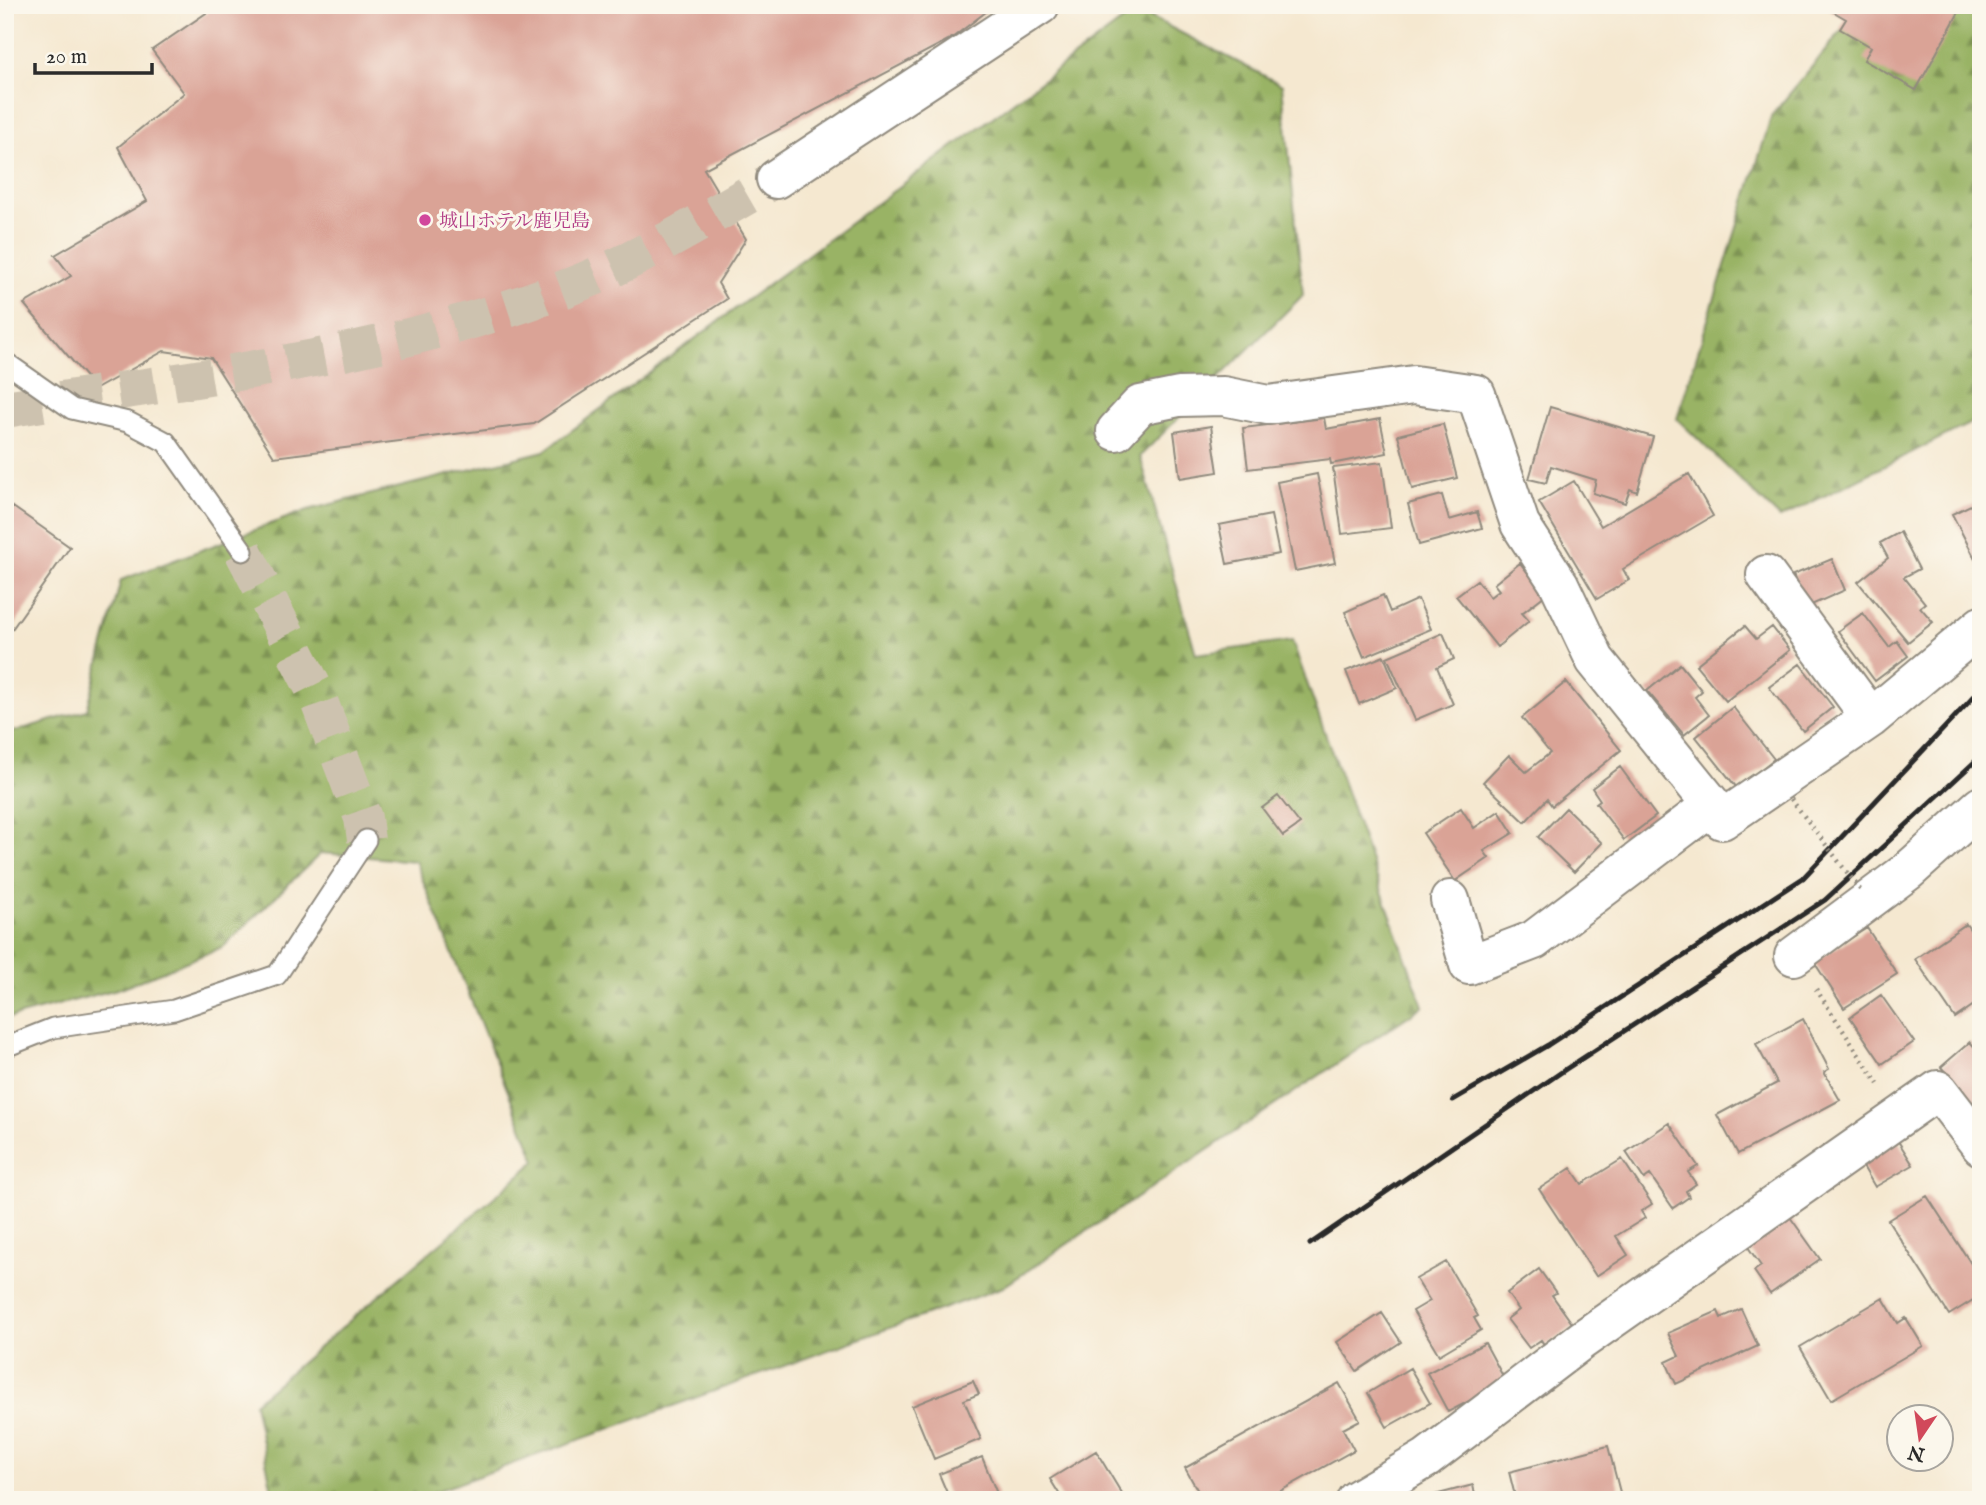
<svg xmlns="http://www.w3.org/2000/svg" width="1986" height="1505" viewBox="0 0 1986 1505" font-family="'IM FELL English','Noto Serif JP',serif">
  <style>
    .forest { fill: url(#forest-firs); stroke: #626f48; stroke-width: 2 }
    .building { fill: #daa396 }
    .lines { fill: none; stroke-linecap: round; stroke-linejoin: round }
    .street-tunnel { stroke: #cdc2af; stroke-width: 38; stroke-dasharray: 38 19; stroke-linecap: butt }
    .lane-casing { stroke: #908a7e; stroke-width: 23 }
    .street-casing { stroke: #908a7e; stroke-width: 42 }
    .path { stroke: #908a7e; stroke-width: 4.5; stroke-dasharray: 2 5; stroke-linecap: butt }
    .lane { stroke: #fff; stroke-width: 19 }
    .street { stroke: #fff; stroke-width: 38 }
    .rail { stroke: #2b2b2b; stroke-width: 5 }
    .path-bridge { stroke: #908a7e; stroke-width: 4.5; stroke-dasharray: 2 5; stroke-linecap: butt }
    .hotel-dot { fill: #d1479c; stroke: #fbf7ec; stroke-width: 2.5 }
    .labels { text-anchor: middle; stroke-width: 6; stroke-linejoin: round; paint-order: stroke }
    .hotel-label { font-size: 19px; fill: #b23c85; stroke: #fbf7ec; text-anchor: start }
  </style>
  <defs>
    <pattern id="forest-firs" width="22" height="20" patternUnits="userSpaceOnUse" patternTransform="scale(1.75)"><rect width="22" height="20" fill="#99b365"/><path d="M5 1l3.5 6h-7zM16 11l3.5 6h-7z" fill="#7d9253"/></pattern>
  </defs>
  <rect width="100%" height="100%" fill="#fbf7ec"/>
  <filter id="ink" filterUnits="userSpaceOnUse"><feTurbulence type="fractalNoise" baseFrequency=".0143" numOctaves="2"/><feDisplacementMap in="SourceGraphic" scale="14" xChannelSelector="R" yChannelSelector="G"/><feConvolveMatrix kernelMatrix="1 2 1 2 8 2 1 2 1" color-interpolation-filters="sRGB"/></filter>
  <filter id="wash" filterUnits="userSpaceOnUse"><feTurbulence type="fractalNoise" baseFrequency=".00686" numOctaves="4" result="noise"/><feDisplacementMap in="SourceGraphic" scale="28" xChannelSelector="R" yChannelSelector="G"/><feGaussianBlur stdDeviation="1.57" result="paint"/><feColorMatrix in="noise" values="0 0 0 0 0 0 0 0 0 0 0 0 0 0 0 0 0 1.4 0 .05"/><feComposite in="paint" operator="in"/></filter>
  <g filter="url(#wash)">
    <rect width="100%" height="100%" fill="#f5e8d0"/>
    <path class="forest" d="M1863,5h118v413l-201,100 -103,-99 95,-304z
      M1137,10l145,75 21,210 -163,161 56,198 96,-13 131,365 -420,281 -591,213h-138l-20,-97 282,-242 -121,-300 -94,-8 -98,94 -102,41 -116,31v-285l82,-24 34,-130 187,-70 236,-59z"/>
    <g id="blocks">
      <path class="building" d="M218,5h777l-43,33 -248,131 42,70 -28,44 9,16 -193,125 -260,33 -63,-99 -47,-7 -68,38 -72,-85 47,-28 -16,-21 92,-54 -29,-54 66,-54 -32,-43z
        M1832,5h131l-47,85 -52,-30 7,-13 -31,-18 6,-10 -17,-10z
        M1550,407l103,30 -16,55 -7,-3 -5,14 -32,-10 3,-13 -45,-14 -5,17 -17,-4z
        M1324,418l2,11 54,-10 7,34 -56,11 -1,-5 -82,10 -5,-41z
        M1443,424l14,54 -45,11 -14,-54z
        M1211,426l7,46 -38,6 -6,-46z
        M1382,462l9,66 -49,6 -9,-66z
        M1317,474l18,89 -40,8 -18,-89z
        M1689,474l24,42 -90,53 6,11 -32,19 -58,-97 35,-21 27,45z
        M1442,495l7,25 28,-8 5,16 -63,17 -11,-41z
        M1981,500v70l-29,-56z
        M13,507l57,40 -65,92v-121z
        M1271,515l8,39 -52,10 -8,-39z
        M1900,532l19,37 -15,8 21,26 -5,4 13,15 -25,20 -50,-60 30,-24 -8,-15z
        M1832,559l13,31 -38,17 -14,-32z
        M1520,563l25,32 -23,18 7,8 -32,26 -41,-51 21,-16 13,17 9,-7 -5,-6z
        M1383,595l7,17 28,-13 13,30 -67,28 -19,-45z
        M1863,613l26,34 8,-6 11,15 -33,25 -37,-50z
        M1745,626l11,13 16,-12 18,23 -64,51 -30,-36z
        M1443,633l11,26 -17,8 16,37 -38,16 -28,-63z
        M1384,656l13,32 -38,16 -13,-33z
        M1680,664l22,27 -7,6 14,18 -25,20 -37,-44z
        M1800,664l33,43 -30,24 -34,-44z
        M1566,682l55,68 -69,56 -5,-7 -22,23 -42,-40 26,-27 17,17 24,-19 -28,-35z
        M1733,707l41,52 -37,29 -41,-51z
        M1620,767l36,49 -32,24 -28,-37 4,-3 -8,-12z
        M1278,796l22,28 -17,12 -21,-28z
        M1461,808l13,20 25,-17 14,22 -29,18 5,7 -34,23 -32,-48z
        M1566,808l36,35 -28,29 -36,-35z
        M1966,924l15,21v55l-26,18 -40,-59z
        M1867,928l30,46 -53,34 -30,-46z
        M1881,995l33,47 -32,22 -32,-47z
        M1803,1019l26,50 -5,3 16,28 -102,54 -21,-39 60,-32 -21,-39z
        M1970,1042l11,12 -2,56 -38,-43z
        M1669,1123l29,43 -10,6 8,12 -10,7 3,6 -16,11 -23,-33 -6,4 -18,-27z
        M1898,1141l15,24 -38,22 -14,-24z
        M1622,1159l30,45 -11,7 4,7 -29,18 12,19 -32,21 -57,-87 32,-21 11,16z
        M1927,1196l45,69 9,-6v36l-32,20 -61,-95z
        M1790,1217l30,42 -50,35 -16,-23 7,-5 -13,-19z
        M1446,1262l32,54 -4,2 7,12 -42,25 -26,-44 17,-10 -14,-22z
        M1539,1269l17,24 -4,2 22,31 -29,20 -4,-6 -12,8 -22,-29 12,-9 -12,-17z
        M1883,1298l15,25 8,-5 17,28 -92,54 -31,-53z
        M1741,1309l17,37 -82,38 -10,-22 13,-6 -11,-23 50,-22 3,7z
        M1382,1313l19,29 -44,29 -20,-29z
        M1485,1343l21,39 -58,30 -21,-39z
        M1410,1368l20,35 -43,24 -19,-34z
        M973,1381l6,13 -15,6 17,39 -47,20 -22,-53z
        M1339,1383l21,37 -17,9 11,21 -90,50h-61l-18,-32z
        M1608,1446l14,54h-106l-7,-28z
        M1096,1451l26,43 -9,6h-50l-13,-21z
        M982,1457l16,39 -10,4h-38l-11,-26z
        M1473,1485l3,15h-57v-1z"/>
    </g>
  </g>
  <g filter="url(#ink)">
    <use href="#blocks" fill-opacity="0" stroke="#908a7e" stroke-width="2"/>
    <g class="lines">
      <path class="street-tunnel" d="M5,409c195,-32 394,-53 579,-128 67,-27 129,-67 192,-102
        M243,551l73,142 47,125 3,22"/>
      <defs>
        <path id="lane" d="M5,362l67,47 56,13 38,20 77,109
          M5,1047l48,-19 121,-18 103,-35 89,-135"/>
        <path id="street" d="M776,179l264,-174
          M1116,431l24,-26 39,-8 44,-1 45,9 146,-20 62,9 44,130 39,60 36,76 117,145
          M1766,575l105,143
          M1450,900l19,65 65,-25 178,-135 10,15 149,-102 110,-92
          M1794,956l114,-85 73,-65
          M1356,1500l71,-42 155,-118 356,-250 43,56"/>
      </defs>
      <use href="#lane" class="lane-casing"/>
      <use href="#street" class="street-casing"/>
      <path class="path" d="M1816,989l62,95"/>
      <use href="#lane" class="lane"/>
      <use href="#street" class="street"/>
      <path class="rail" d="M1453,1100l95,-55 255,-167 178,-189
        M1310,1244l256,-175 259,-169 156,-144"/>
      <path class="path-bridge" d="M1791,799l71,93"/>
    </g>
  </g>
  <circle class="hotel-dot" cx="425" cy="220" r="7"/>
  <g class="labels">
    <g class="hotel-label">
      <text x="439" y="227">城山ホテル鹿児島</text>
    </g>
  </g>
  <rect width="1986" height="1505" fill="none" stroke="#fbf7ec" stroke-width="28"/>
  <g transform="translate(1920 1438) rotate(193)"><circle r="33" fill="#fbf7ec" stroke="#a8a59f" stroke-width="2"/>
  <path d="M0-5L12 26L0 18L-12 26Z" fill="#d1495b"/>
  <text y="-10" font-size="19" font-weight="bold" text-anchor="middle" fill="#2b2b2b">N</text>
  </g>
  <path d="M35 63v10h117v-10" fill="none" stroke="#2b2b2b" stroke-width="3.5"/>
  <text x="46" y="63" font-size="21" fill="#2b2b2b" stroke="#fbf7ec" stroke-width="5" paint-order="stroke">20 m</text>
</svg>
